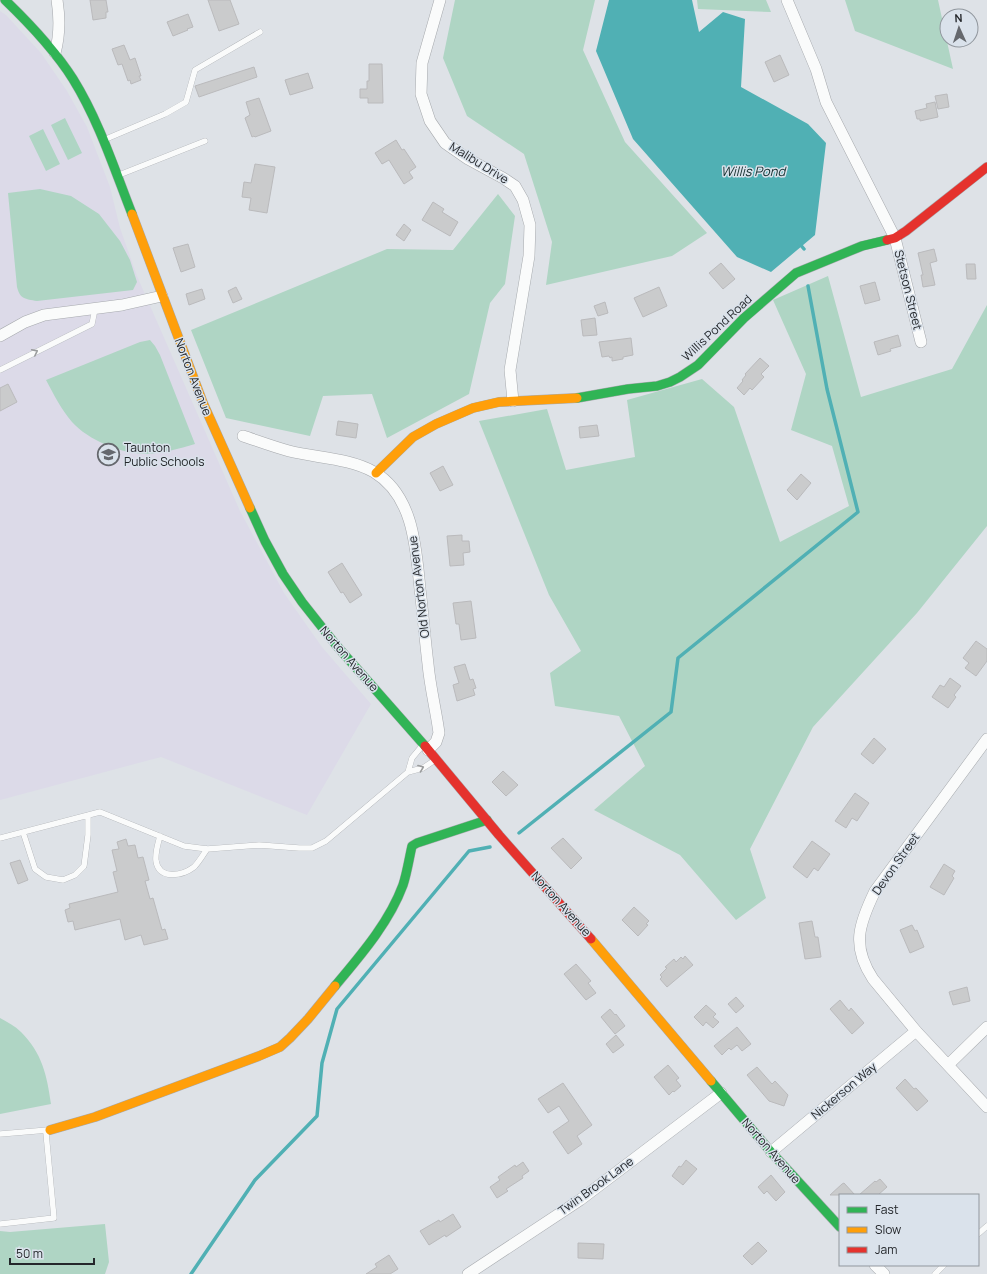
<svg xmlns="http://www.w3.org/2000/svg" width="987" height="1274" viewBox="0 0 987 1274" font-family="Manrope,sans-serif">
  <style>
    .education { fill: #dcdae8 }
    .green { fill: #afd5c4 }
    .water { fill: #50b0b4 }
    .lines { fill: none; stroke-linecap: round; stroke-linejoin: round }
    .stream { stroke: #50b0b4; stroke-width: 3.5 }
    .building { fill: #cacbcc; stroke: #bababc }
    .lane-casing { stroke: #a6a9ad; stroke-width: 6 }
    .street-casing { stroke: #a6a9ad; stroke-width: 12 }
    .fast-casing { stroke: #a6a9ad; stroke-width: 10 }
    .slow-casing { stroke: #a6a9ad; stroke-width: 10 }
    .jam-casing { stroke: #a6a9ad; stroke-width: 10 }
    .lane { stroke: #fafbfb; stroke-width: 5.5 }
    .street { stroke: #fafbfb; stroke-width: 11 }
    .fast { stroke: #30b455; stroke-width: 9 }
    .slow { stroke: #ff9f0a; stroke-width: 9 }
    .jam { stroke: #e5322d; stroke-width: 9 }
    .oneway { stroke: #9a9c9d }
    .labels { text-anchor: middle; stroke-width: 3; stroke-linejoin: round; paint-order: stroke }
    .street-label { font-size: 12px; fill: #24272b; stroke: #dae2eb }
    .poi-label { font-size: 12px; fill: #24272b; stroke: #dae2eb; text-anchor: start }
    .water-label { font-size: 13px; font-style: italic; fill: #152f2f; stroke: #dae2eb }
  </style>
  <rect width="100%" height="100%" fill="#dee2e7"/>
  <path class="education" d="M0,11l6,4 35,38 26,38 20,36 23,60 10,41 17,48 103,235 44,82 38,54 49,57 -64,111 -146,-58 -161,43z"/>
  <path class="green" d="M455,0h140l-12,50 42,92 82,91 -35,23 -126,29 6,-43 -28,-88 -57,-38 -24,-58z
    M697,0h69l5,12 -73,-3z
    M845,0h93l15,69 -98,-38z
    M65,118l17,35 -14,7 -17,-35z
    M43,129l17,35 -14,7 -17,-35z
    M40,189l31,7 28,18 21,27 10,19 7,22 -4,8 -96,11c-12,-2 -17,-2 -20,-14l-9,-94z
    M498,194l17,22 -10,68 -15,19 -21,91 -82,44 -15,-44 -49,2 -13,40 -84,-18 -35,-88 196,-81 66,1z
    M828,276l33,121 91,-28 35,-64v221l-70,87 -104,114 -63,122 16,49 -30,22 -56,-65 -86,-45 51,-44 -26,-50 -64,-10 -5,-33 31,-22 -32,-56 -70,-174 68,-12 19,61 69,-13 -8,-57 75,-21 32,28 46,135 69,-36 -17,-60 -41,-16 15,-56 -33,-74z
    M150,340l5,6 5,9 35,89c-16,5 -32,9 -49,10 -24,0 -58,-14 -74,-32 -11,-13 -18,-27 -26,-42l94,-38z
    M0,1018c7,4 15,8 21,14 21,21 26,43 30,72l-51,10z
    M105,1224l4,38 -4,12h-105v-43l10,1z"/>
  <path class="water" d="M609,0h83l7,32 24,-20 22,7 -4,68 67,37 18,19 -11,92 -44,37 -34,-15 -104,-118 -37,-88z"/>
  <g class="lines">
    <path class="stream" d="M799,243l5,6
      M519,833l152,-121 7,-54 180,-146 -31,-123 -19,-103
      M191,1274l64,-94 62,-64 5,-53 15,-54 132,-158 21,-4"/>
  </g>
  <path class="building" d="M90,0h16l2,12h-2v6l-13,2z
    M208,0h22l9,24 -20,7z
    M188,14l5,13 -6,2 1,1 -15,6 -6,-14z
    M124,45l6,15 5,-2 6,18h-2l2,4 -10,4 -1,-4 -2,1 -6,-17 -4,1 -6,-16z
    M780,55l9,20 -15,7 -9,-20z
    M369,64h13l1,39h-15v-5h-8v-9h7v-8h2z
    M254,67l3,10 -58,20 -4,-11z
    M308,73l5,15 -23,7 -5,-15z
    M947,94l2,13 -11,2 -3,-13z
    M259,98l12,33 -16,6 -1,-1 -2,1 -7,-19 5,-3 -4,-13z
    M935,102l3,15 -18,4v-2h-3l-2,-8 12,-3 -1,-4z
    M396,140l6,10 2,-1 12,18 -7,5 4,6 -9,6 -15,-24 -7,4 -7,-11z
    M255,164l20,3 -8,46 -18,-3 2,-12 -9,-1 2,-15 7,1z
    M433,202l11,7 -2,3 16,10 -8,14 -28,-16z
    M404,224l7,6 -7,11 -8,-6z
    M188,244l7,23 -14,5 -8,-24z
    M934,249l3,12 -7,2 5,22 -12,2 -2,-12h2l-5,-22z
    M721,263l14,16 -12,10 -14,-16z
    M966,264h9l1,15h-9z
    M875,282l5,18 -15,4 -5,-18z
    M236,287l6,12 -9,4 -5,-12z
    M659,287l8,19 -24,11 -9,-19z
    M202,289l3,10 -16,6 -3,-11z
    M605,302l3,11 -10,3 -4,-10z
    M595,318l2,17 -14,1 -2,-16z
    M898,335l3,11 -11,3 1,2 -13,4 -4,-13z
    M631,338l2,17 -10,2v2l-11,2v-4l-2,1 -1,-2 -7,1 -3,-15z
    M760,358l9,8 -8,8 3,3 -12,13 -2,-2 -6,7 -7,-7 6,-7 -1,-1 4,-5 -1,-1z
    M8,384l9,18 -17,9v-23z
    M338,421l20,3 -2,14 -20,-3z
    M597,425l2,11 -19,2 -1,-11z
    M443,466l10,19 -13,6 -10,-18z
    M801,474l10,9 -14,17 -10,-10z
    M462,535v6h7l1,11 -7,1 1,12 -14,1 -3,-30z
    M342,563l20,32 -12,8 -7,-11 -2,1 -13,-21z
    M471,601l5,37 -15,2 -2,-16h-3l-3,-21z
    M976,641l11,8v12l-11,15 -11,-8 4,-5 -6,-5z
    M465,664l5,16 3,-1 3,9 -3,1 2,6 -18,6 -4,-16 6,-2 -5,-16z
    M950,678l11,8 -7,9 2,2 -8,11 -16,-11 8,-12 4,2z
    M874,738l12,11 -13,15 -12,-10z
    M503,771l15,14 -12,11 -14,-14z
    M855,793l14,10 -12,18 -5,-3 -6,10 -11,-7z
    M563,838l19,20 -11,11 -20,-21z
    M126,839l2,7 7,-1 3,13 5,-1 6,23 -4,1 5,18 3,-1 9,32 3,-1 3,10 -24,6 -3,-10 -16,5 -5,-21 -45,11 -2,-9 -5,1 -3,-12 5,-2 -1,-4 49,-12 -5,-20 4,-1 -5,-21 7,-1 -2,-7z
    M812,841l18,13 -12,17 -4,-3 -7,10 -14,-11z
    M20,860l8,20 -10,4 -8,-21z
    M944,864l11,7 -3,5 2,2 -10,17 -14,-8z
    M634,907l15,14 -3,3 2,1 -10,11 -16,-16z
    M812,921l3,16h3l3,20 -16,2 -6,-36z
    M912,925l3,6 2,-1 7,17 -14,6 -10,-23z
    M685,956l8,9 -26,22 -7,-8 2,-2 -2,-2 7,-7 -2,-1 9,-8 2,3 5,-5 2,2z
    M576,964l15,17 -3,2 8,10 -10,7 -22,-26z
    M967,987l3,14 -17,4 -4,-13z
    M736,997l8,9 -8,7 -8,-9z
    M840,1000l9,11 2,-3 13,15 -12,11 -22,-25z
    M706,1005l10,9 -3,3 6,5 -6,6 -7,-6 -3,4 -9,-9z
    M610,1009l5,6 1,-1 9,12 -10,8 -14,-17z
    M737,1027l14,17 -9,7 -5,-6 -6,5 -2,-2 -7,7 -8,-9z
    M616,1035l8,10 -11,8 -7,-9z
    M668,1065l11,13 -3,2 5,6 -7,6 -1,-1 -4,4 -15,-18z
    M757,1067l15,17 3,-3 13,14 -4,11 -15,-5 -22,-26z
    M905,1079l9,10 2,-1 12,13 -11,10 -21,-23z
    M563,1083l29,42 -15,11 5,8 -14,10 -15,-22 16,-11 -10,-15 -11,7 -10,-14z
    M686,1160l11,9 -14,16 -11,-9 7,-10 2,1z
    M523,1162l6,9 -7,5 1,2 -17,11 2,2 -11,7 -7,-11 10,-7 -2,-3 17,-12 1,2z
    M771,1175l14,17 -9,9 -9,-10 -3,3 -6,-7z
    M880,1179l7,8 -9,8h-19l16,-14 1,1z
    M844,1183l11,12h-25l12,-11z
    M453,1214l8,13 -15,10 -1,-2 -16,10 -9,-14 19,-11 1,2z
    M758,1242l9,9 -15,14 -9,-9z
    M578,1243l26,1 -1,15 -25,-1z
    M389,1255l9,14 -8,5h-24l11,-7 -2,-3z"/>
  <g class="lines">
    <defs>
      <path id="lane" d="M106,139l59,-25 21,-12 9,-32 65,-38
        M119,175l86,-34
        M0,370l92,-46 3,-15
        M422,746l-10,12 -4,14 15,-4 12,-8
        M23,832l12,37 11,8 17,3 12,-5 9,-9 4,-31v-20
        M160,836c-2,8 -5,16 -4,25 3,19 26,15 38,6 5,-5 9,-12 13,-18
        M0,838l100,-26 84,34 23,3 52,-4 40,3h13l14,-7 82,-69
        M0,1134l48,-4
        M0,1224l54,-6 -8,-85 2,-2
        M978,1234l9,-8
        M935,1274l9,-9"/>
      <path id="street" d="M440,0l-18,63 -1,31 9,27 15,22 23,16 35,19 12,8 8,14 7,25 -1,31 -19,114 3,31
        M787,0l29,69 10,33 69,136 26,104
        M55,53c5,-18 5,-34 2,-53
        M0,336l25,-14 19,-7 78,-10 40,-9
        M243,436c15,5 31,11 46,15 28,7 60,7 85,21 40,24 42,77 46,117 3,25 5,50 8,75 2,23 8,46 11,69l-3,9 -8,8
        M987,739l-112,152c-16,33 -24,55 -2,88l43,52 71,76
        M948,1065l39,-38
        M771,1152l145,-121
        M875,1265l9,9
        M468,1274l112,-74 141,-107"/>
      <path id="fast" d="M5,0c25,24 49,49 68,79 26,42 41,89 59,135
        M577,398l51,-9 29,-3 13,-4 10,-5 18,-12 46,-47 52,-45 66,-27 25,-6
        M250,508l15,33 18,33 19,28 34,43 89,101
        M335,986c25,-30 54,-63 68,-101 4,-12 6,-26 9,-39l5,-3 70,-23
        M711,1081l60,71 69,75"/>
      <path id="slow" d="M132,214l71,189 47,105
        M376,473l37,-36 23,-13 37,-16 26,-6 78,-4
        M591,939l120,142
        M50,1130l45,-13 164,-61 21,-9 10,-9 18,-19 27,-33"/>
      <path id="jam" d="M887,240l8,-2 11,-7 81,-64
        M425,746l74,89 92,104"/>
    </defs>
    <use href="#lane" class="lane-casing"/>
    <use href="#street" class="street-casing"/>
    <use href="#fast" class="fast-casing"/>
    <use href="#slow" class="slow-casing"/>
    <use href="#jam" class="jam-casing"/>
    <use href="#lane" class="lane"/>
    <use href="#street" class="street"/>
    <use href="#fast" class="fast"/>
    <use href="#slow" class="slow"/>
    <use href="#jam" class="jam"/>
  </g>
  <defs><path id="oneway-chevron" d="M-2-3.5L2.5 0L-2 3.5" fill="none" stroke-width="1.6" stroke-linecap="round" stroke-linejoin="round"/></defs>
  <g class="oneway">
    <use href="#oneway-chevron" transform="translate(35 352) rotate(-27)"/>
    <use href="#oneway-chevron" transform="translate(421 768) rotate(-21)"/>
  </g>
  <defs>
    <symbol id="school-ring" viewBox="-11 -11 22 22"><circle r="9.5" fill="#dae2eb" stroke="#65686d" stroke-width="1.5"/><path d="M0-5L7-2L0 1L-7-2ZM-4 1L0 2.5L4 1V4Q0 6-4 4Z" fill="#65686d"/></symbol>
  </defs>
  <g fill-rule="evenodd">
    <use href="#school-ring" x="96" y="442" width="25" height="25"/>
  </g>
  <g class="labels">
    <g class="street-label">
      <text transform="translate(479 163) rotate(32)" y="4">Malibu Drive</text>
      <text transform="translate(908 290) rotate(76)" y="4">Stetson Street</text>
      <text transform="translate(717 328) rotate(-43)" y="4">Willis Pond Road</text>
      <text transform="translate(193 377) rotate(69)" y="4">Norton Avenue</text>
      <text transform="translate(419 587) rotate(-97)" y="4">Old Norton Avenue</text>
      <text transform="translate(349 659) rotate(49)" y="4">Norton Avenue</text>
      <text transform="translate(896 864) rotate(-55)" y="4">Devon Street</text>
      <text transform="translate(561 904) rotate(48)" y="4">Norton Avenue</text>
      <text transform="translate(844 1091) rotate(-40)" y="4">Nickerson Way</text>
      <text transform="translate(771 1151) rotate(49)" y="4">Norton Avenue</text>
      <text transform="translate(596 1186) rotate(-36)" y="4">Twin Brook Lane</text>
    </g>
    <g class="poi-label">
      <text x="124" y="452">Taunton<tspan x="124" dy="14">Public Schools</tspan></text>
    </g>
    <g class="water-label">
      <text x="753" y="176">Willis Pond</text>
    </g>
  </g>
  <rect x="839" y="1194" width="140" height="72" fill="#dae2eb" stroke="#91979e"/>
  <rect x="847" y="1207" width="20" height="6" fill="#30b455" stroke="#91979e"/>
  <text x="875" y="1214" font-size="12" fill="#24272b">Fast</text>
  <rect x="847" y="1227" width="20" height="6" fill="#ff9f0a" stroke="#91979e"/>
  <text x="875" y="1234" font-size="12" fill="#24272b">Slow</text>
  <rect x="847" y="1247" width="20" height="6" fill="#e5322d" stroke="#91979e"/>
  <text x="875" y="1254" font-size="12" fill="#24272b">Jam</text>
  <g transform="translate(959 28) rotate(357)"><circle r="19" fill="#dae2eb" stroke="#91979e"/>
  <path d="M0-3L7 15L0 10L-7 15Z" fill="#65686d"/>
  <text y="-6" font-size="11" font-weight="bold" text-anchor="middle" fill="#24272b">N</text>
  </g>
  <path d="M10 1258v6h84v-6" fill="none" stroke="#24272b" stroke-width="2"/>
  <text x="16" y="1258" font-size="12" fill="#24272b" stroke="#dae2eb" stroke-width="3" paint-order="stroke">50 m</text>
</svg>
